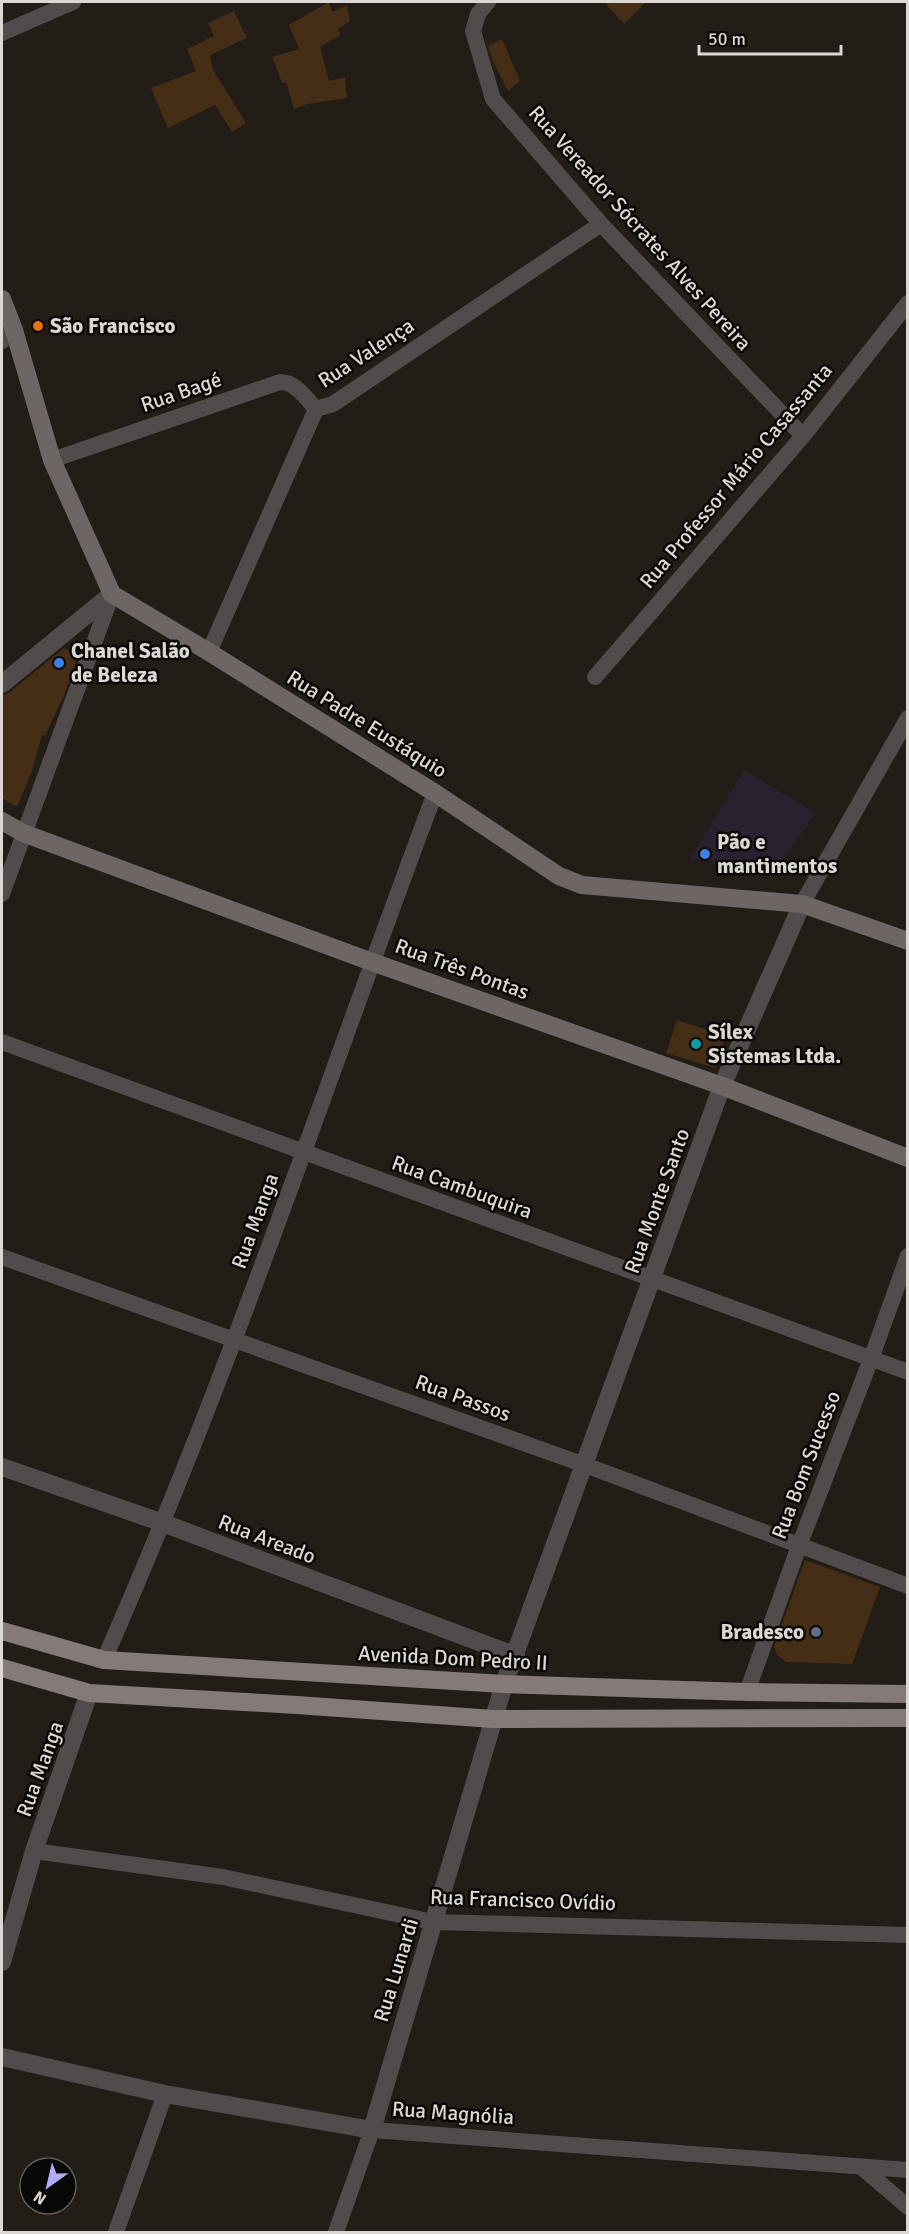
<svg xmlns="http://www.w3.org/2000/svg" width="909" height="2234" viewBox="0 0 909 2234" font-family="Signika,sans-serif">
  <style>
    .commercial { fill: #292130 }
    .building { fill: #452e15 }
    .lines { fill: none; stroke-linecap: round; stroke-linejoin: round }
    .minor { stroke: #514c4b; stroke-width: 16 }
    .tertiary { stroke: #514c4b; stroke-width: 18 }
    .secondary { stroke: #6e6665; stroke-width: 18 }
    .primary { stroke: #847a78; stroke-width: 18 }
    .food-dot { fill: #e8710a; stroke: #0a0806; stroke-width: 2 }
    .shop-dot { fill: #3f7fe0; stroke: #0a0806; stroke-width: 2 }
    .culture-dot { fill: #0f9aa8; stroke: #0a0806; stroke-width: 2 }
    .service-dot { fill: #5c6f8a; stroke: #0a0806; stroke-width: 2 }
    .labels { text-anchor: middle; stroke-width: 5; stroke-linejoin: round; paint-order: stroke }
    .street-label { font-size: 21px; fill: #dcd7d3; stroke: #0a0806 }
    .poi-label { font-size: 21px; font-weight: bold; fill: #dcd7d3; stroke: #0a0806; text-anchor: start }
  </style>
  <rect width="100%" height="100%" fill="#231d17"/>
  <path class="commercial" d="M744,770l72,43 -34,47h-93z"/>
  <path class="building" d="M329,2l3,10 15,-7 3,16 -12,8 2,6 -20,12 9,34 16,-4 2,21 -39,6 -14,5 -8,-27 -4,1 -10,-26 27,-8 -10,-24z
    M604,2h42l-22,22z
    M234,11l13,27 -37,17 3,15 33,53 -14,9 -17,-27 -47,23 -17,-40 45,-17 -9,-22 27,-13 -6,-13z
    M502,39l18,42 -12,10 -16,-32 -4,-13z
    M64,648l14,9 -14,38 -19,41 -3,-1 -10,36 -15,36 -15,-9v-102l7,-3z
    M677,1020l49,16 -11,32 -49,-15z
    M805,1560l75,27 -28,77 -66,-2 -9,-7 -3,-9z"/>
  <g class="lines">
    <path class="minor" d="M488,2l-10,12 -5,17 20,68 108,125 202,212
      M2,33l71,-31
      M2,341l12,-11
      M316,409l17,-5 268,-180
      M52,460l228,-78c16,0 26,16 36,27
      M209,652l107,-243
      M595,677l208,-241 105,-133
      M2,894l110,-300
      M802,904l106,-186
      M2,1042l906,330
      M2,1257l583,208 323,121
      M104,1660c125,-283 222,-577 331,-867
      M747,1692l52,-146 72,-187 37,-103
      M34,1851l189,26 210,45 475,13
      M860,2166l48,41
      M116,2232l49,-138
      M336,2232l36,-102 536,40"/>
    <path class="tertiary" d="M2,684l110,-90
      M2,1467l161,56 353,133
      M2,1962l32,-111 55,-158
      M2,2057l163,37 207,36 132,-446 218,-598 80,-182"/>
    <path class="secondary" d="M2,299l12,31 38,130 60,134 97,58 226,141 124,83 23,9 220,19 106,37
      M2,821l21,12 349,129 350,124 186,72"/>
    <path class="primary" d="M2,1631l102,29 400,24 243,8 161,2
      M2,1668l87,25 208,12 196,14 415,-1"/>
  </g>
  <circle class="food-dot" cx="38" cy="326" r="6"/>
  <g class="shop-dot">
    <circle cx="59" cy="663" r="6"/>
    <circle cx="705" cy="854" r="6"/>
  </g>
  <circle class="culture-dot" cx="696" cy="1044" r="6"/>
  <circle class="service-dot" cx="816" cy="1632" r="6"/>
  <g class="labels">
    <g class="street-label">
      <text transform="translate(640 228) rotate(48)" y="7">Rua Vereador Sócrates Alves Pereira</text>
      <text transform="translate(366 353) rotate(-33)" y="7">Rua Valença</text>
      <text transform="translate(181 392) rotate(-19)" y="7">Rua Bagé</text>
      <text transform="translate(736 476) rotate(-50)" y="7">Rua Professor Mário Casassanta</text>
      <text transform="translate(367 724) rotate(32)" y="7">Rua Padre Eustáquio</text>
      <text transform="translate(462 969) rotate(20)" y="7">Rua Três Pontas</text>
      <text transform="translate(462 1187) rotate(20)" y="7">Rua Cambuquira</text>
      <text transform="translate(657 1201) rotate(-70)" y="7">Rua Monte Santo</text>
      <text transform="translate(255 1221) rotate(-70)" y="7">Rua Manga</text>
      <text transform="translate(463 1398) rotate(20)" y="7">Rua Passos</text>
      <text transform="translate(806 1465) rotate(-69)" y="7">Rua Bom Sucesso</text>
      <text transform="translate(267 1539) rotate(21)" y="7">Rua Areado</text>
      <text transform="translate(453 1658) rotate(3)" y="7">Avenida Dom Pedro II</text>
      <text transform="translate(40 1769) rotate(-70)" y="7">Rua Manga</text>
      <text transform="translate(523 1900) rotate(2)" y="7">Rua Francisco Ovídio</text>
      <text transform="translate(396 1970) rotate(-73)" y="7">Rua Lunardi</text>
      <text transform="translate(453 2113) rotate(4)" y="7">Rua Magnólia</text>
    </g>
    <g class="poi-label">
      <text x="50" y="333">São Francisco</text>
      <text x="71" y="658">Chanel Salão<tspan x="71" dy="24">de Beleza</tspan></text>
      <text x="717" y="849">Pão e<tspan x="717" dy="24">mantimentos</tspan></text>
      <text x="708" y="1039">Sílex<tspan x="708" dy="24">Sistemas Ltda.</tspan></text>
      <text x="804" y="1639" text-anchor="end">Bradesco</text>
    </g>
  </g>
  <rect width="909" height="2234" fill="none" stroke="#dcd7d3" stroke-width="6"/>
  <g transform="translate(48 2186) rotate(214)"><circle r="28" fill="#0a0806" stroke="#5e5b58" stroke-width="1.5"/>
  <path d="M0-4.5L10 22L0 15L-10 22Z" fill="#b1adfa"/>
  <text y="-9" font-size="16" font-weight="bold" text-anchor="middle" fill="#dcd7d3">N</text>
  </g>
  <path d="M699 45v9h142v-9" fill="none" stroke="#dcd7d3" stroke-width="3"/>
  <text x="708" y="45" font-size="18" fill="#dcd7d3" stroke="#0a0806" stroke-width="4.5" paint-order="stroke">50 m</text>
</svg>
